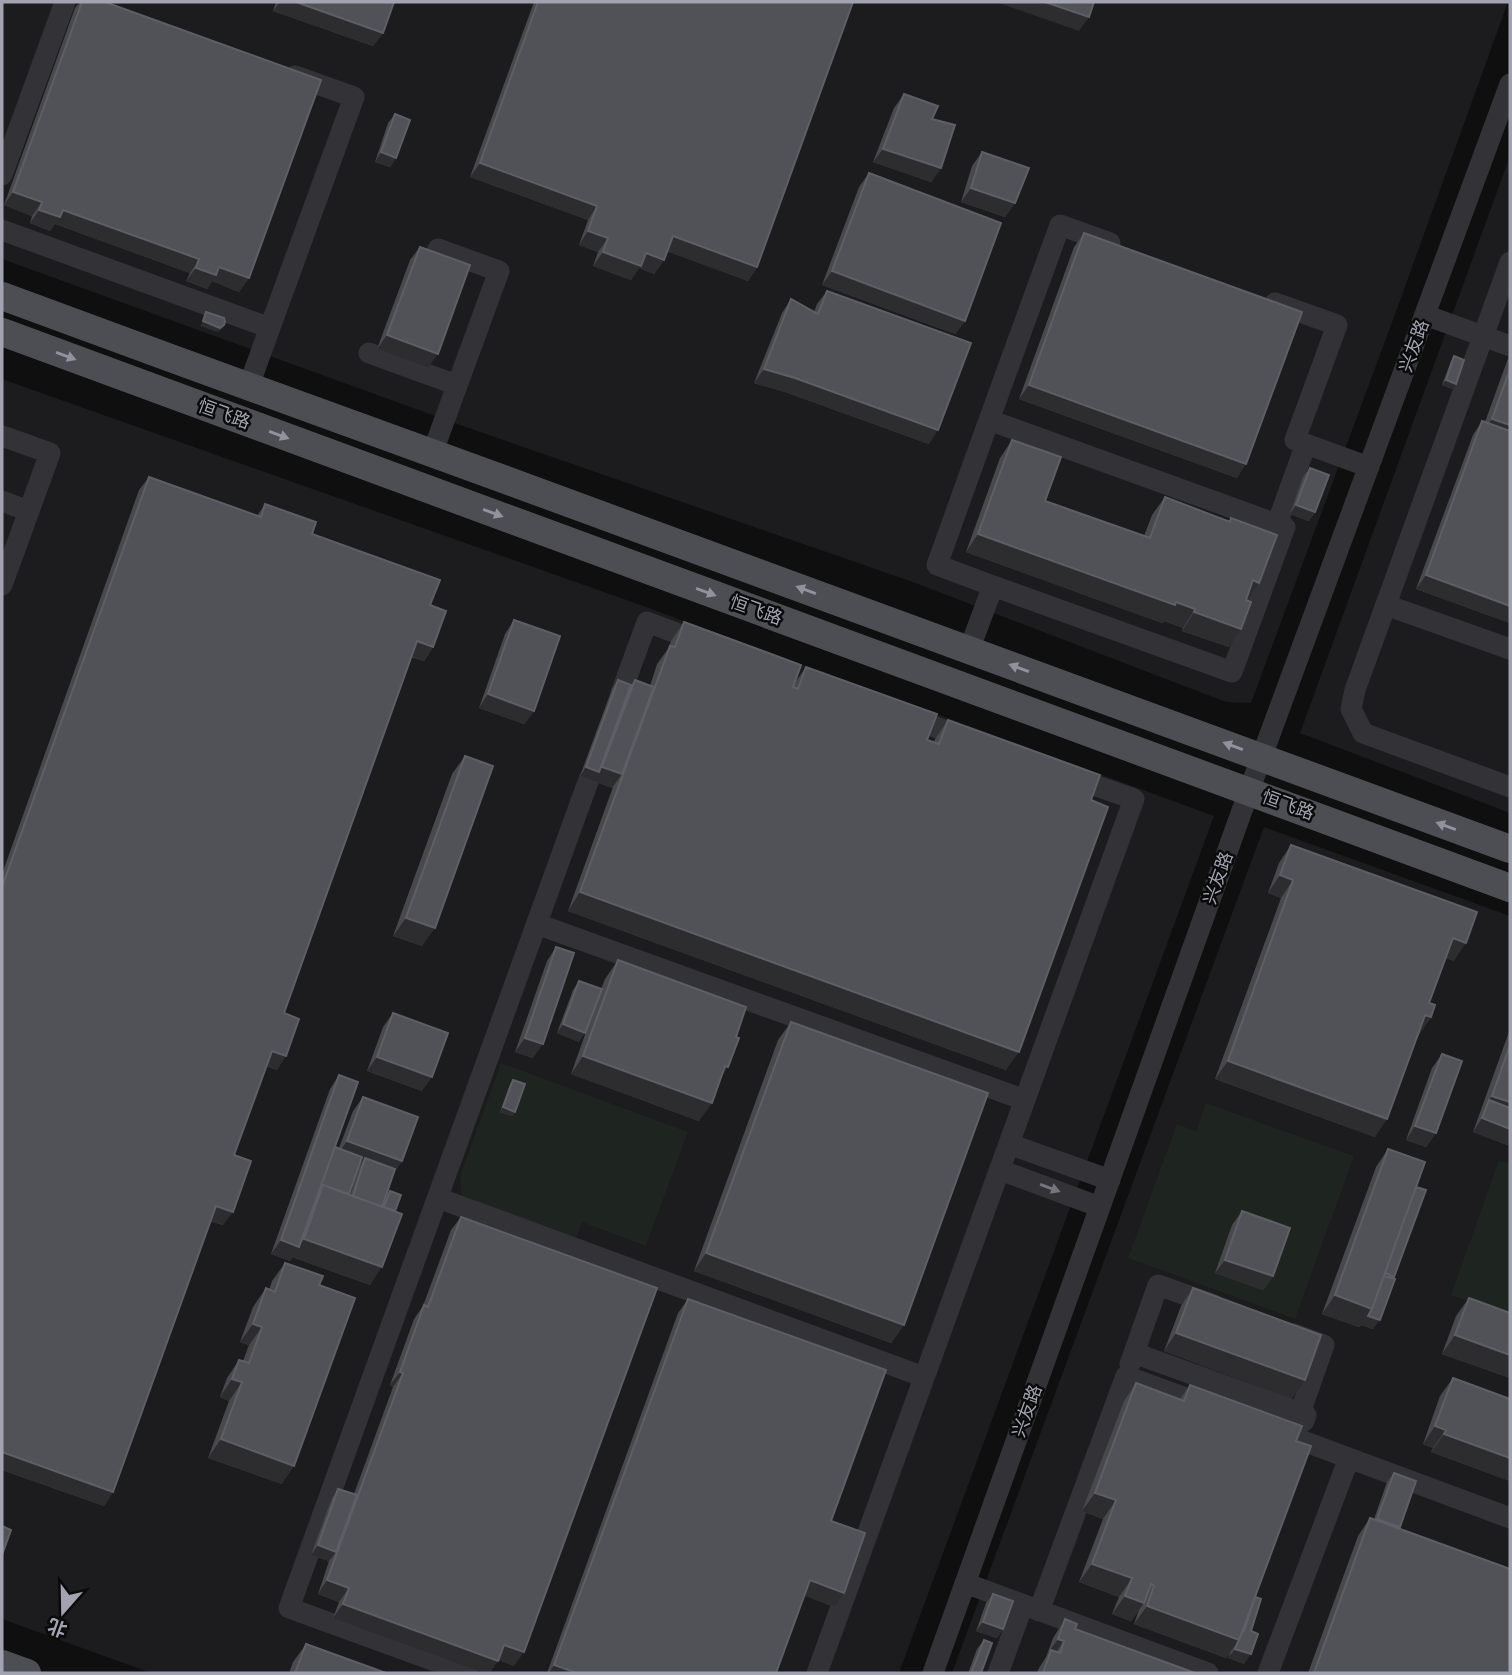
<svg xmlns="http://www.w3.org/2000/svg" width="1512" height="1675" viewBox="0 0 1512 1675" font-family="Lato,'Noto Sans SC',sans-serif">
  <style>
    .built { fill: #1c1b1d }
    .green { fill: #1e241f }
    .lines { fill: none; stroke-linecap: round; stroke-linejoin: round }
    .minor { stroke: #333337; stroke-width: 21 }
    .major { stroke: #4d4d54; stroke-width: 28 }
    .wall { fill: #48484d; fill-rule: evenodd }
    .shaded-wall { fill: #2d2d30 }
    .building { fill: #515258; stroke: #5e5f66; stroke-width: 2 }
    .oneway { fill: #90939e }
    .oneway2 { fill: #757780 }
    .labels { text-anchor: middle; stroke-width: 5; stroke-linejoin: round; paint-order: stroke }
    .street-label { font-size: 18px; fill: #a1a4b0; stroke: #0a0a0b }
  </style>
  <rect width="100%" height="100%" fill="#0f0f10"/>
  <path class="built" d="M2,2h1506l-114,315 -143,386 -25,-1 -316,-121 -450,-156 -458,-166z
    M1510,156v657l-210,-80z
    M2,379l633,224 579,213 -315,857h-748l-149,-54z
    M1264,827l246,89v757h-558z"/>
  <path class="green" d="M501,1063l187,69 -42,114 -64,-24 -6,16 -114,-40 -2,-22z
    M1206,1103l148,53 -59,163 -167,-61 49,-134 19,7z
    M1499,1160l11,4v152l-59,-21z"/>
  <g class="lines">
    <path class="minor" d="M2,175l63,-173
      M2,230l268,98
      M1510,262l-155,428 -4,19 12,24 147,54
      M1275,303l62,22 -42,115 74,27
      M1425,315l85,31
      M369,353l88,32
      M248,388l106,-291 -59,-21
      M989,420l71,-195 50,18
      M2,436l48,17 -21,58
      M432,454l67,-183 -61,-22
      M2,501l27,10 -27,74
      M1277,524l29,-80
      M1386,605l124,44
      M969,650l24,-64 239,86 53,-145 -296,-107 -52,145 56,21
      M621,693l26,-71 56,21
      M907,717l62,22
      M537,924l488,176
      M1009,1144l101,36
      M1000,1170l100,37
      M438,1198l486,179
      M1294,1334l30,11 -24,68
      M1134,1353l24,-68 56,20
      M1130,1364l4,-11 172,62 -2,6
      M1271,1429l239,89
      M965,1583l243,90
      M1039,1611l87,-235 82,30
      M468,1673l-179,-65 300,-829
      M817,1673l317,-874 -66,-23
      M933,1673l316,-882 261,-707
      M998,1673l25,-68
      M1268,1673l81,-215"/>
    <path class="major" d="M2,296c164,61 328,120 493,180 339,123 677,248 1015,373
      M2,332l1508,556
      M2,1664l25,9"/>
  </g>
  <path class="wall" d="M80,2h25l144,276 -10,14 -27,-11 -5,8 -21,-8 4,-8 -135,-49 -5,7 -20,-8 2,-7 -28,-11 71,-197z
    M276,2h118l-11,31 -10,13 -100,-35z
    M534,2h319l-96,265 -9,14 -81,-30 -3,9 -10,14 -15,-6 -8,12 -38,-14 5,-14 -19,-7 9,-25 -118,-43z
    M904,94l28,25 9,49 -10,14 -58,-20 21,-54z
    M395,114l1,44 -6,9 -15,-5 13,-39z
    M982,152l33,51 -10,14 -44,-15 11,-36z
    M869,173l96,148 -10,13 -133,-49 37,-98z
    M1084,233l153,245 -218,-79 55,-152z
    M420,247l8,121 -51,-19 33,-89z
    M827,291l102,153 -144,-52 -31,-9 28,-70 9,-14 23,13 3,-8z
    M1510,353v270l-94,-34 57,-154 9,-14 3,1z
    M1454,356l-2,33 -10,-4 9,-24z
    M1012,440l33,61 99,35 8,-21 13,-18 64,24 2,-3 16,82 -18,47 -47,-16 1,-3 -19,-7 -2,2 -196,-71 34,-94z
    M1310,468l5,44 -6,9 -19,-7 13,-37z
    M149,477l108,39 8,-12 47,30 118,71 3,42 -9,14 -13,-4 -127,356 -7,57 -11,-4 -32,89 -11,70 -13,-4 -97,271 -9,14 -102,-36v-596l137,-384z
    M514,620l20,91 -10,13 -45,-16 26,-74z
    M684,622l110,62 12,-17 121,73 7,3 1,-4 13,-19 143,80 -85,270 -438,-159 45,-124 -1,1 -32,-12 32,-87 6,-9 13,5 4,-5 15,6 7,-22 11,-15 3,-8z
    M465,756l-43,190 -29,-10 59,-162z
    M1291,845l163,116 -8,-3 -17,45 2,14 -13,19 -43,101 -160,-58 66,-181 -13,-5 11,-30z
    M556,947l-23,111 -18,-6 32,-91z
    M618,960l102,119 -21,42 -128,-47 27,-76 -19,44 -22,-9 16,-43 6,-9 22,8 4,-10z
    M393,1013l29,78 -55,-20 16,-44z
    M791,1022l113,303 -13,18 -197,-72 84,-231z
    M1510,1029v117l-37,-14z
    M1442,1054l-6,79 -10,14 -20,-7 26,-72z
    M339,1075l-4,72 4,1 14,-37 10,-14 39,64 -9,13 -11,32 1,1 4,-12 3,-4 -20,94 -78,-28 -2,4 -19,-7 59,-165zM360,1163l1,1 -2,4 -9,27 -1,-1z
    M513,1080l2,32 -3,4 -12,-4 10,-28z
    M1388,1149l28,38 -22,90 -21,52 -12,-4 -2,2 -37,-13 54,-147z
    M1242,1211l31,65 -10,14 -48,-17 17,-48z
    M461,1217l53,449 -15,-6 -166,-42 6,-16 -21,-8 11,-33 -18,-6 21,-57 6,-9 16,5 39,-107 -3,-2 24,-66 9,-13 28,-76z
    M285,1263l34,22 -37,199 -74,-26 21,-57 -9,-4 7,-19 12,-18 4,1 6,-16 -9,-3 13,-35 13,-19 3,2 3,-9z
    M1193,1288l99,111 -128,-48 17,-45z
    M1469,1298l41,15v65l-68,-24 14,-38z
    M688,1299l143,222 3,86 -30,-12 -28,78h-229l131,-360z
    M1453,1378l57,21v82l-79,-29 2,-4 -10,-4 17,-48z
    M1136,1383l44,16 10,-14 106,56 -41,157 -4,33 -7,33 -16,-6 3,-6 -5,6 -92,-34 5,-14 -8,11 -19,-7 7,-17 -40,-15 24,-63 -21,-8 42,-110z
    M1394,1473l6,54 -1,1 111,145h-202l50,-137 12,-18 4,1 13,-37z
    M993,1594l10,35 -6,9 -21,-7 10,-28z
    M1065,1619l10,10 120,44h-158l2,-5 7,-11 7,-19z
    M984,1640l-3,33h-13l9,-24z
    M306,1644l80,29h-97l4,-11z"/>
  <path class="shaded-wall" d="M280,2h16l87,31 -10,13 -100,-35z
    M996,2h49l44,15 -10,14z
    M883,149l58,19 -10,14 -58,-20z
    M381,152l15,6 -6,9 -15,-5z
    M480,163l117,43 -9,14 -118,-43z
    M971,188l44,15 -10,14 -44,-15z
    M13,192l29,10 -10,14 -28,-11z
    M39,210h24l136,49 -9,14 -135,-49 -5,7 -20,-8z
    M588,231l20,7 -10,14 -19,-7z
    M673,236l84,31 -9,14 -85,-31z
    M603,252l43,1 18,7 -10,14 -15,-6 -8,12 -38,-14z
    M219,267l30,11 -10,14 -27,-11 -5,8 -21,-8 10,-13z
    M832,271l133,50 -10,13 -133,-49z
    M203,321l21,4 -3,5 -4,2 -17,-6z
    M387,335l51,19 -10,14 -51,-19z
    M764,369l31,9 143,52 -9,14 -144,-52 -31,-9z
    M1446,380l10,4 -4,5 -10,-4z
    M1029,385l217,79 -9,14 -218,-79z
    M1492,419l18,6v23l-30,-11z
    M1296,505l19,7 -6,9 -19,-7z
    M978,534l217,75 -12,19 -19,-7 -2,2 -196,-71z
    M1426,575l84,31v17l-94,-34z
    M1253,580l6,3 -12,18z
    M1194,612l47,17 -12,18 -47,-16z
    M417,641l16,6 -9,14 -17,-6z
    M488,694l46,17 -10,13 -45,-16z
    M586,767l13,5 3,-5 20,7 -10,14 -32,-12z
    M1280,875l13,5 -12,18 -13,-5z
    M580,892l439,160 -13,18 -438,-159z
    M406,918l29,10 -13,18 -29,-10z
    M1453,938l13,5 -12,18 -14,-5z
    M1425,1015l6,2 -13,19z
    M563,1024l22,9 -6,9 -22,-9z
    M525,1038l18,6 -10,14 -18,-6z
    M272,1051l14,5 -9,14 -15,-6z
    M583,1056l129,47 -13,18 -128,-47z
    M377,1057l55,20 -10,14 -55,-20z
    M1228,1061l159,58 -12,18 -160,-58z
    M725,1066l3,1 -12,19z
    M1492,1096l18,6v23l-21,-25z
    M503,1107l12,5 -3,4 -12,-4z
    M1482,1118l28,11v17l-37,-14z
    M1415,1126l21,7 -10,14 -20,-7z
    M347,1141l55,20 -10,14 -27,-17 -4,6 -24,-9z
    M216,1206l17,6 -10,13 -17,-6z
    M304,1239l78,28 -12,18 -78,-28 -2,4 -19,-7 10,-14 17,7z
    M706,1253l198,72 -13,18 -197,-72z
    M1225,1260l48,16 -10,14 -48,-17z
    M1335,1295l37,14 8,11 -7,9 -12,-4 -2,2 -37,-13z
    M253,1324l9,3 -13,18 -9,-3z
    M1176,1333l129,47 -13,19 -128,-48z
    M1455,1335l55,20v23l-68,-24z
    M400,1372l3,1 -10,14 -3,-2z
    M232,1379l10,3 -13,19 -9,-4z
    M1435,1426l11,4 -13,18 -10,-4z
    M1444,1434l66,24v23l-79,-29z
    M221,1439l73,27 -12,18 -74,-26z
    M2,1452l111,40 -9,14 -102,-36z
    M1095,1493l21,7 -13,19 -21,-8z
    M1377,1519l23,8 -7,9 -22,-8z
    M318,1545l18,7 -7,9 -18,-6z
    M1092,1564l40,14 -13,19 -40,-15z
    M327,1580l22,8 -10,14 -21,-8z
    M810,1580l34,13 -10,14 -34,-13z
    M1125,1596l19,7 -13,18 -19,-7z
    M343,1604l155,57 -8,12h-6l-151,-55z
    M1147,1606l92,34 -13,18 -92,-34z
    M983,1622l20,7 -6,9 -21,-7z
    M1058,1639l6,2 -13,18v-9l-6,7z
    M504,1645l20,7 -10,14 -20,-8z
    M1235,1649l16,5 -7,10 -16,-6z
    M554,1665l23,8h-28z"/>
  <path class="building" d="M82,2h23l216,78 -72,198 -30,-11 -3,8 -20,-7 3,-9 -136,-49 -3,7 -21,-7 3,-8 -29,-10z
    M296,2h98l-11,31z
    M538,2h315l-96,265 -84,-31 -9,24 -18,-7 -5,13 -38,-14 5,-14 -20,-7 9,-25 -117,-43z
    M1045,2h49l-5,15z
    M904,94l34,12 -6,13 23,6 -14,43 -58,-19z
    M395,114l15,6 -14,38 -15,-6z
    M982,152l47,16 -14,35 -44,-15z
    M869,173l132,50 -36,98 -133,-50z
    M1084,233l218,79 -56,152 -217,-79z
    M420,247l50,18 -32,89 -51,-19z
    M827,291l144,52 -33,87 -143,-52 -31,-9 27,-70 27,15z
    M206,312l18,6 1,4 -1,3 -4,3 -17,-7z
    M1454,356l10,4 -8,24 -10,-4z
    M1510,369v56l-18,-6z
    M1482,421l28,10v175l-84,-31z
    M1012,440l49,17 -16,44 105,37 15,-41 65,25 1,-4 46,17 -18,48 -6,-3 -7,20 5,2 -10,27 -47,-17 1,-3 -19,-7 -1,3 -197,-71z
    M1310,468l19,7 -14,37 -19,-7z
    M149,477l112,40 4,-13 51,18 -4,12 128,46 -10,25 16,6 -13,36 -16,-6 -133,372 15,6 -13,37 -14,-5 -38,104 17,6 -18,51 -17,-6 -103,286 -111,-40v-565z
    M514,620l46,16 -26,75 -46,-17z
    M684,622l117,43 -8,22 5,2 8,-22 131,47 -10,26 12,4 9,-24 152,55 -9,25 17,7 -89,245 -439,-160 90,-246 5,1z
    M618,680l13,5 -32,87 -13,-5z
    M635,680l19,7 -32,87 -20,-7z
    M465,756l28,10 -58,162 -29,-10z
    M1291,845l186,67 -11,31 -13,-5 -24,65 6,2 -4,12 -6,-2 -38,104 -159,-58 65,-181 -13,-5z
    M556,947l18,6 -31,91 -18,-6z
    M618,960l128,47 -10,30 3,1 -11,29 -3,-1 -13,37 -129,-47z
    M579,981l23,8 -17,44 -22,-9z
    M393,1013l55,20 -16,44 -55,-20z
    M791,1022l197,71 -84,232 -198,-72z
    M1510,1045v57l-18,-6z
    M1442,1054l20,7 -26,72 -21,-7z
    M339,1075l19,7 -59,165 -18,-7z
    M513,1080l12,4 -10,28 -12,-5z
    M363,1097l55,20 -16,44 -55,-20z
    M1489,1100l21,8v21l-28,-11z
    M335,1147l27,10 -13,37 -26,-9 -3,4z
    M1388,1149l37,13 -53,147 -37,-14z
    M365,1158l30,11 -13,38 -29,-11z
    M323,1185l79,29 -20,53 -78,-28z
    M1416,1187l10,3 -32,87 -9,-4z
    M390,1191l11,4 -6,16 -11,-4z
    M1242,1211l48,17 -17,48 -48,-16z
    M461,1217l196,71 -133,364 -20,-7 -6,16 -155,-57 6,-16 -22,-8 76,-207 -3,-1 24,-67 4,2z
    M285,1263l38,13 -4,9 36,13 -61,168 -73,-27 21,-57 -10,-3 7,-19 10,3 13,-36 -9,-3 13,-36 9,4z
    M1384,1276l11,3 -15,41 -12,-4 4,-7z
    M1193,1288l128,47 -16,45 -129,-47z
    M1469,1298l41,15v42l-55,-20z
    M688,1299l198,71 -55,151 34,12 -21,60 -34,-13 -34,93h-199l-23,-8z
    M1453,1378l57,21v59l-66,-24 2,-4 -11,-4z
    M1136,1383l48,18 6,-16 112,41 -6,15 15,5 -72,194 -92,-34 7,-20 -3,-2 -7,19 -19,-7 7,-18 -40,-14 24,-64 -21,-7z
    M1394,1473l22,8 -16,46 -23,-8z
    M338,1489l19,6 -21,57 -18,-7z
    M1370,1518l140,51v104h-196z
    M2,1526l9,4 -9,25z
    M993,1594l20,7 -10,28 -20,-7z
    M1255,1597l6,2 -10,32 7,3 -7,20 -16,-5 8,-19 1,1z
    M1065,1619l12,5 -2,5 120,44h-152l8,-23 9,3 4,-12 -6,-2z
    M984,1640l8,3 -11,30h-10z
    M306,1644l80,29h-91z"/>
  <defs><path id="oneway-solid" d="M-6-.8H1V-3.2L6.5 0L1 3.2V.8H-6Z" transform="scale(1.75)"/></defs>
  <g class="oneway">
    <use href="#oneway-solid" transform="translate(66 356) rotate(20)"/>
    <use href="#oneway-solid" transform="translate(279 435) rotate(20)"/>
    <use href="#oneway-solid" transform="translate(493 513) rotate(20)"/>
    <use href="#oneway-solid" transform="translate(806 590) rotate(-160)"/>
    <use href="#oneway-solid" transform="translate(706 592) rotate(20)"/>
    <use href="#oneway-solid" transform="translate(1019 668) rotate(-160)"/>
    <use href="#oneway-solid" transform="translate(1233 746) rotate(-160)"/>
    <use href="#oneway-solid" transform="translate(1446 826) rotate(-160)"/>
  </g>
  <use class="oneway2" href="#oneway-solid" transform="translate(1050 1188) rotate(20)"/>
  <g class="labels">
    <g class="street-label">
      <text transform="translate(1414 346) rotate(-70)" y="6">兴友路</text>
      <text transform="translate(224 414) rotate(20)" y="6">恒飞路</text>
      <text transform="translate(756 610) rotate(20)" y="6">恒飞路</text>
      <text transform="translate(1288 805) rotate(20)" y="6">恒飞路</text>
      <text transform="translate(1218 878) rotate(-70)" y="6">兴友路</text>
      <text transform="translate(1027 1411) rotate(-70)" y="6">兴友路</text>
    </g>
  </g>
  <rect width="1512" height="1675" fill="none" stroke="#a1a4b0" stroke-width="7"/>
  <g transform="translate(63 1612) rotate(200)" stroke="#0a0a0b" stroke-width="5" paint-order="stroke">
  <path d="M0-5L12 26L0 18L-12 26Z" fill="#a1a4b0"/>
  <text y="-10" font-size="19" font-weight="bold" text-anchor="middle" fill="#a1a4b0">北</text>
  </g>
</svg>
